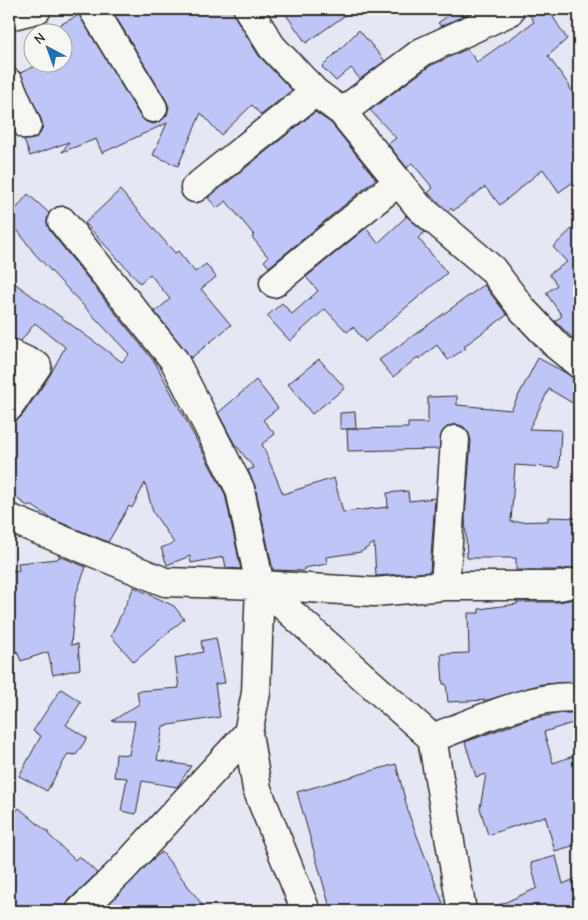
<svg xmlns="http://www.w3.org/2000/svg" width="588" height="920" viewBox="0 0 588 920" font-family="'Comic Neue',sans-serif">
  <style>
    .building { fill: #c0c5f7; stroke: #2b2b2b }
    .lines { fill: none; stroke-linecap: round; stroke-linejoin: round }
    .minor-casing { stroke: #2b2b2b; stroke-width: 31 }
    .minor { stroke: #f6f6f2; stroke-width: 28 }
  </style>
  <rect width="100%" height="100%" fill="#e6e7f4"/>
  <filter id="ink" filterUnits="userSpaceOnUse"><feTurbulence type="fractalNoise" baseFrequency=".02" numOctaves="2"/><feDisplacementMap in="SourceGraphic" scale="10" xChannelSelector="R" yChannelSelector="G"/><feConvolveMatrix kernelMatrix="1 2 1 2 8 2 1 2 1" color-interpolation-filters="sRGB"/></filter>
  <g filter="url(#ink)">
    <path class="building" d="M111,9h122l2,8 24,39 33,34 -31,25 -9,-10 -31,30 -20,-22 -23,53 -25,-11 14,-32 -65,30 -6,-14 -34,13 7,-10 -39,14 -6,-16 10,-1 6,-5 3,-8 -2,-7 -21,-46 25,-11h17v-30h-16l33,-17 61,101 6,6 8,2 7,-3 6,-6 2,-8 -3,-7z
      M282,9h72l-48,34z
      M457,9h22l-38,17 -3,-3z
      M526,9h22l19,30 -19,17 21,29 10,25v68l-20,14 -16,-23 -43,36 -15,-18 -32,24 -2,-3 -3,3 -20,-18 5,-5 -21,-25 -5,5 -19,-24 8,-6 -26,-28 60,-44 37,-17 10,13 57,-40z
      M359,30l26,31 -25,18 -9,-11 -15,13 -14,-14z
      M315,112l16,11 45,56 -107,88 -5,-6 4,-4 -16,-20 2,-2 -28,-34 -9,7 -9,-10z
      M120,190l55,63 3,-2 17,21 11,-8 10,13 -15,12 30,36 -40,33 -36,-46 15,-13 -20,-25 -10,9 -55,-60z
      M28,194l21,19 -2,10 3,8 106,133 69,130 16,75 -15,-1 -2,-11 -33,6 -1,-7 -23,9 -6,-17 13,-5 -21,-31 -8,-29 -13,25 -3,-2 -21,36 -56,-23 -21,-14 -2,2 -20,-14v-71l7,-1 6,-5 28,-41 15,-28 -30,-24 -14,18 -12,-3v-59l113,83 7,-8 -95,-101 -25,-35z
      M405,215l20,17 -7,6 29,35 -82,69 -12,-15 -6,5 -22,-23 -35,32 -23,-25 15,-13 10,11 26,-23 -12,-14 60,-49 12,15 28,-26z
      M579,222v122l-24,-23 7,-5 -16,-23 11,-8 -8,-11 18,-12 -14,-15z
      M484,285l23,30 -43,31 2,2 -18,12 -11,-15 -18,14 -1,-2 -25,20 -14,-17z
      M538,358l41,22v27l-30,-18 -20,40 32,1 -2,38 -44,-3 -4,57 37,-1v-4l31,1v49l-22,3h-41v-12h-49l-2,-42 6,-75 -2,-7 -5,-7 -8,-3 -8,2 -6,6 -3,17 -91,2 -1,-22 61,-1v-5h20v-26l29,-1v9l54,5z
      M319,359l26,29 -33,26 -24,-30z
      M256,380l22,28 -15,12 12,14 -13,10 21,50 51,-16 9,34 45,-5 -1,-14 21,-2 1,10 26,-3 -5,74 -54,4 -2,-33 -13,9 -35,5 1,7 -23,4v3l-31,-1 -18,-84 -7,-16 6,-2 -20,-25 -16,-30z
      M355,412l1,17h-16v-16z
      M59,556l27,11 -11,30 -4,48 7,-1 2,25 -27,6 -5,-23 -27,9 -4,-10 -8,4v-85l10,1 -1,-8 40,-4z
      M134,587l40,19 10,13 -50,43 -23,-26z
      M579,598v84l-37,2 -54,16 -40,2 -2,-18h-3l-2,-30 28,-1 -1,-40h11v-4l38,-5v-2h42z
      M216,638l9,45 -10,1 5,33 -57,9 -6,34 34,6 -14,21 -35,-6 -6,33 -15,-3 6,-33 -13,-1 2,-23 13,1 6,-34h-23l27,-17 -2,-13 42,-3 -4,-30 28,-6 -2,-11z
      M61,689l20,13 -15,23 21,13 -11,17 -8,-1 -21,37 -28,-15 22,-40 -8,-5z
      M563,713h16v8l-35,11 9,31 26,-9v90l-24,7 -10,-35 -57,19 -8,-27 6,-34 -10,3 -11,-35 64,-23z
      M396,764l13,51 37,96h-115l-34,-119z
      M19,808l30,25 -1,1 27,26 4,-4 18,17 -28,27 -4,11h-56v-91z
      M162,852l45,59h-105l50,-51z
      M556,856l7,28 16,-7v34h-93l51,-23 -6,-25z"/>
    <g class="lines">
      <defs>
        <path id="minor" d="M93,9l60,99
          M248,9l24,38 43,45 27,20 77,95 73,62 31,41 34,36 22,18
          M9,16l28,-7
          M9,83l18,42
          M342,112l80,-60 87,-40 -4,-3
          M195,188l120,-96
          M62,221l112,139 66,129 20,96 -4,108 -8,40 9,56 49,122
          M274,283l124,-101
          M9,353l28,13 -28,41
          M9,518l156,64 95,3 114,7 71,-6h114l20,-4
          M260,585l172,153 30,173
          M445,586l10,-146
          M432,738c41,-15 105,-46 147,-40
          M80,911l42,-41 126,-137"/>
      </defs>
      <use href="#minor" class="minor-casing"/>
      <use href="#minor" class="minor"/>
    </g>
  </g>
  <rect width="588" height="920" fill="none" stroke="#f6f6f2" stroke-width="30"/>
  <rect x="15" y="15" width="558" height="890" fill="none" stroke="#2b2b2b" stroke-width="2" filter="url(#ink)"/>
  <g transform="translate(48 48) rotate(319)"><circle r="24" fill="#f6f6f2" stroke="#a5a5a2"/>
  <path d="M0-4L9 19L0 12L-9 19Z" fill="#1f6fb2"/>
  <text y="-8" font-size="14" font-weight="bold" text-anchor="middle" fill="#2b2b2b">N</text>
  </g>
</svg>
